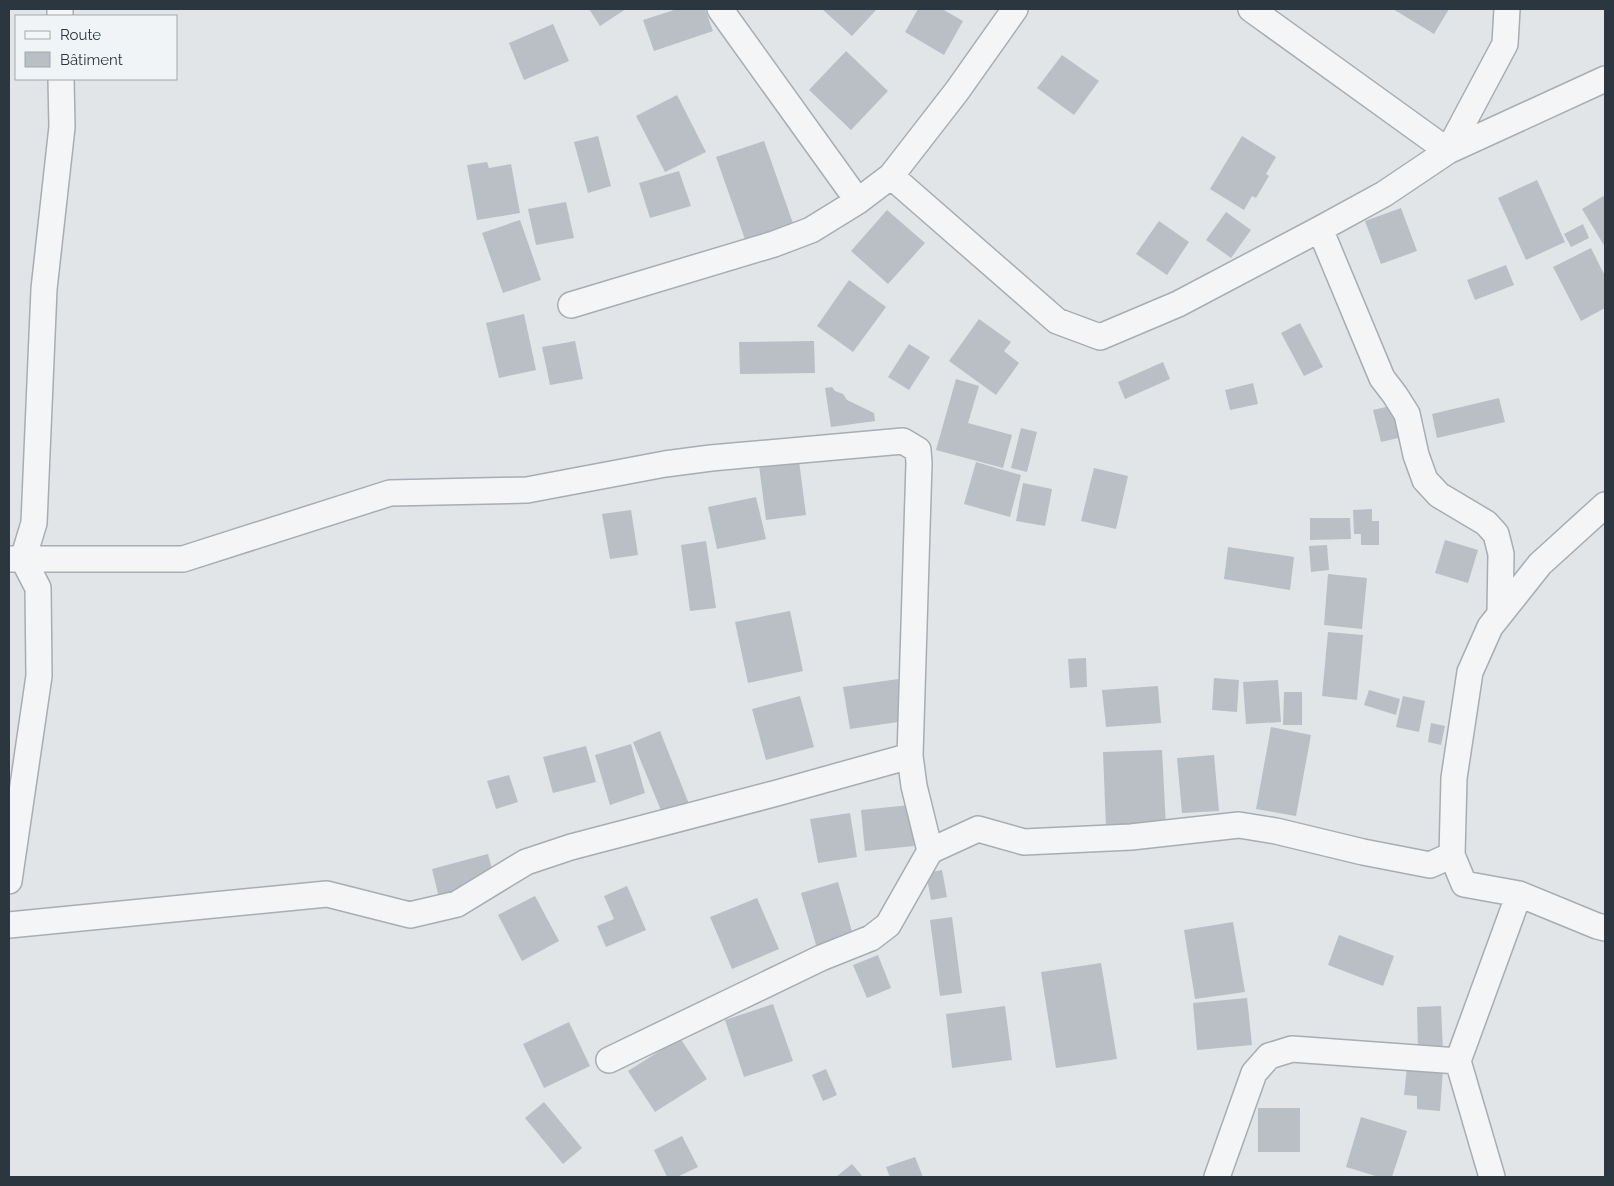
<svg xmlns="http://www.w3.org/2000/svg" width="1614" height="1186" viewBox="0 0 1614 1186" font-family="Raleway,sans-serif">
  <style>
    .building { fill: #b9bfc5 }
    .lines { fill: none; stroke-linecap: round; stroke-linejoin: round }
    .minor-casing { stroke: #a7adb2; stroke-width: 28 }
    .minor { stroke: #f3f5f7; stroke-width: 25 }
  </style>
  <rect width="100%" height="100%" fill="#e1e5e8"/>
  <path class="building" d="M589,9h37l-26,17z
    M677,9h28l8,22 -59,20 -11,-31z
    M822,9h55l-25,27z
    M918,9h24l21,12 -19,34 -39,-23z
    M1393,9h56l-15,25z
    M553,24l16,37 -45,19 -15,-37z
    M846,51l42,40 -37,39 -42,-40z
    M1062,55l37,26 -25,34 -37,-27z
    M677,95l29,57 -41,20 -29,-56z
    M598,136l13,50 -23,7 -14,-51z
    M1242,136l34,21 -10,17 3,2 -13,22 -4,-2 -8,14 -34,-21z
    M764,141l31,88 -48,16 -31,-88z
    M487,162l2,6 22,-4 9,49 -43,7 -10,-55z
    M679,171l12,35 -41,12 -11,-35z
    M1537,180l28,62 -39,18 -28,-62z
    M1605,195v52l-23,-38z
    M566,202l8,36 -38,7 -8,-36z
    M1401,208l16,43 -36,13 -16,-43z
    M887,210l38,33 -37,41 -37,-33z
    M1226,212l25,18 -20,28 -25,-18z
    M520,220l21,60 -38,13 -21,-60z
    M1159,221l30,21 -22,33 -31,-21z
    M1583,224l6,14 -18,9 -7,-13z
    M1591,248l14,28v32l-24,13 -28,-54z
    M1506,265l8,20 -39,15 -8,-20z
    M849,280l37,27 -33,45 -36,-26z
    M524,314l12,56 -37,8 -13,-55z
    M979,319l32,23 -7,9 15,12 -23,32 -47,-34z
    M1300,323l23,44 -19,9 -23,-43z
    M575,341l8,38 -33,6 -8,-38z
    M814,341l1,32 -75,1 -1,-32z
    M909,344l21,13 -21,33 -21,-13z
    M1163,362l7,17 -45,20 -7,-17z
    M956,379l23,7 -11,37 44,12 -9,33 -67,-18z
    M1253,383l5,21 -28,6 -5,-20z
    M832,387l3,4 8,3 4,6 27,13 1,8 -44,6 -6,-39z
    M1499,398l6,24 -68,16 -5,-24z
    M1399,404l8,32 -26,6 -8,-32z
    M1021,428l16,4 -10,40 -16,-4z
    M798,453l8,62 -40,5 -8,-62z
    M976,462l45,13 -11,42 -46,-13z
    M1094,468l34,8 -12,53 -35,-8z
    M1023,483l29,6 -7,37 -29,-5z
    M756,497l10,42 -49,10 -9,-42z
    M1372,509v12h7v24h-18v-11h-7l-1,-24z
    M631,510l7,45 -28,4 -8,-45z
    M1310,518h40l1,21 -41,1z
    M1445,540l33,10 -10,33 -33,-10z
    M706,541l10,67 -26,3 -9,-66z
    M1327,545l2,25 -18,2 -2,-26z
    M1228,547l66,10 -4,33 -66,-11z
    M1328,574l39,4 -5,51 -38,-4z
    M790,611l13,60 -55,12 -13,-61z
    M1328,632l35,3 -6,65 -35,-4z
    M1086,658l1,29 -17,1 -2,-29z
    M1214,678l25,2 -2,32 -25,-2z
    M898,679l7,42 -55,8 -7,-42z
    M1278,680l3,42 -35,2 -3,-42z
    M1158,686l3,37 -55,4 -4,-37z
    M1369,690l31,9 -4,16 -32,-10z
    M1284,692h18v33h-19z
    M800,696l14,51 -48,13 -14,-51z
    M1403,696l22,5 -6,31 -23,-5z
    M1431,723l14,3 -4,19 -13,-3z
    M1271,727l40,8 -15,81 -40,-7z
    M660,731l33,83 -26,11 -34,-83z
    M631,744l14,49 -35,12 -15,-50z
    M586,746l10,36 -43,11 -10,-36z
    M1162,750l4,76 -60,2 -3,-76z
    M1214,755l5,56 -37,2 -5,-55z
    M509,775l9,27 -22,7 -9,-28z
    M910,805l4,41 -49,5 -4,-41z
    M850,813l7,44 -39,6 -8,-44z
    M488,854l10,37 -57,15 -9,-37z
    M942,870l5,27 -16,3 -5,-27z
    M838,882l15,53 -37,10 -15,-52z
    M627,886l19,44 -40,17 -9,-21 17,-7 -10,-23z
    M535,896l24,45 -37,20 -24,-46z
    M757,898l22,51 -47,20 -22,-52z
    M952,917l10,76 -22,3 -10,-76z
    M1233,922l12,70 -50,7 -11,-69z
    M1339,935l55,21 -11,30 -55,-21z
    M878,955l13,33 -24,10 -14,-33z
    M1101,963l16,96 -61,9 -15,-96z
    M1247,998l5,47 -55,5 -4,-47z
    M773,1004l20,57 -49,16 -19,-57z
    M1005,1006l7,54 -60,8 -6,-54z
    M1441,1006l2,46 -25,1 -1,-46z
    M569,1022l21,44 -46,22 -21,-44z
    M680,1038l27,41 -52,33 -27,-41z
    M1407,1067l36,3 -3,41 -23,-2v-13l-13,-1z
    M826,1069l11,26 -14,6 -11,-26z
    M544,1102l38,46 -19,16 -38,-46z
    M1258,1108h42v44h-42z
    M1361,1117l46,14 -15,46h-13l-33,-10z
    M682,1136l16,31 -21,10h-10l-13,-27z
    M915,1157l8,20h-33l-4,-10z
    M852,1164l11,13h-27z"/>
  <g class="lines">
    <defs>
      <path id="minor" d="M60,9v7
        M720,9l138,192
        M1251,9l197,142 57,-107 2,-35
        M61,79l1,48 -18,162 -10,234 -11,36h160l207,-66 137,-3 138,-26 46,-6 192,-17 15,9 1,13 -9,293 4,30 16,65 48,-22 46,13 107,-5 108,-12 37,6 87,21 67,13 22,-10
        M891,176l166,145 43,16 78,-33 142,-75 64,-35 64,-43 157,-72
        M1320,229l62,149 13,17 12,19 9,41 9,25 14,15 47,28 10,11 5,20 -1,59
        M571,305l203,-61 37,-14 47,-29 33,-25 66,-85 58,-82
        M1605,505l-65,59 -50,63 -20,45 -16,106 -2,77 12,29 55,10 78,32 8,2
        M9,559h14l15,29 1,88 -30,205
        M9,925l318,-31 83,21 47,-11 69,-42 45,-15 206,-54 133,-37
        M609,1060l212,-102 50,-20 17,-13 42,-74
        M1217,1177l37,-104 15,-17 23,-7 166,12
        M1492,1177l-34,-116 61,-167"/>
    </defs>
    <use href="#minor" class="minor-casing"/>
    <use href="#minor" class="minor"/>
  </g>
  <rect width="1614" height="1186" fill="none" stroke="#2b363e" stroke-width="20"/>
  <rect x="15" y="15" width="162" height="65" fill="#f0f4f6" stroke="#a1a8ac"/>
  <rect x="25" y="31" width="25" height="8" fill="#f3f5f7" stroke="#a1a8ac"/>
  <text x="60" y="40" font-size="15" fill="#2b363e">Route</text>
  <rect x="25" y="52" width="25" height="15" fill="#b9bfc5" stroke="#a1a8ac"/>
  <text x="60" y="65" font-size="15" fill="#2b363e">Bâtiment</text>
</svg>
